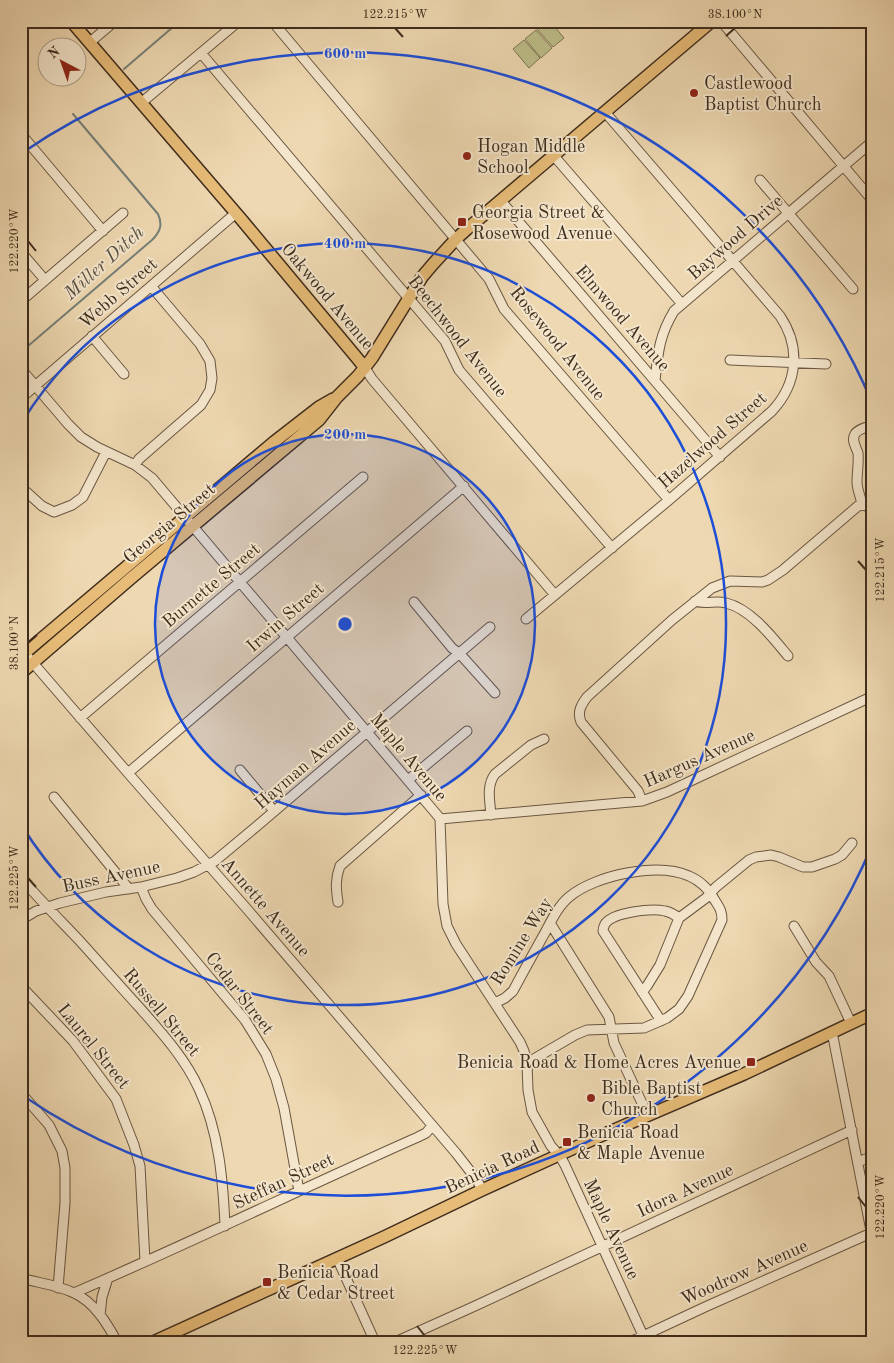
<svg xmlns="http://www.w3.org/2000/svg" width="894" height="1363" viewBox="0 0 894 1363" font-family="'Old Standard TT',serif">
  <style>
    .green { fill: #bcbe89; stroke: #7d7553 }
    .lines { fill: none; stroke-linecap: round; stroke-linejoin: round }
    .stream { stroke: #778079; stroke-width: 2 }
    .minor-casing { stroke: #6a5742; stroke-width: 11 }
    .major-casing { stroke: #3e2c1d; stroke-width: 14 }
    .minor { stroke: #f4e6cc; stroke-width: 9 }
    .major { stroke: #e7bc78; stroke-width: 11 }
    .ticks { fill: none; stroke: #3e2c1d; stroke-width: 2 }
    .ring { fill: none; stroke: #1d4ed8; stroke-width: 2.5 }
    .poi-dot { fill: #8f2418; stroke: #f4e6cc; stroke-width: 2 }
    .labels { text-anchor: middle; stroke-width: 4; stroke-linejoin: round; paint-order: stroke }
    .poi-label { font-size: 18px; fill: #3e2c1d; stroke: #f4e6cc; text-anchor: start }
    .street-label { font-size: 18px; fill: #3e2c1d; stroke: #f4e6cc }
    .water-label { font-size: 19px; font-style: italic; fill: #564f43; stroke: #f4e6cc }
    .centre { fill: #1d4ed8; stroke: #f4e6cc; stroke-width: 2.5 }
    .ring-label { font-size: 15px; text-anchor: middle; font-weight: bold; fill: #1d4ed8; stroke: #f4e6cc; stroke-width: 4; stroke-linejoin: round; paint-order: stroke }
    .neatline { fill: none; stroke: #3e2c1d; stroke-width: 2 }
    .ticks-label { font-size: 12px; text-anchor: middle; fill: #3e2c1d }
  </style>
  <rect width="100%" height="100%" fill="#eed8b1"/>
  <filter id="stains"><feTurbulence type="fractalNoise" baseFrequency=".004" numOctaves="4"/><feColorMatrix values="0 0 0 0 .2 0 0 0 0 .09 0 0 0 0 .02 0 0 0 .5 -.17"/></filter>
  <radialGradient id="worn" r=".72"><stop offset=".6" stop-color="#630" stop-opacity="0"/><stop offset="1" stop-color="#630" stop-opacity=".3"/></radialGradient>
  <path class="green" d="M546,21h4l14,17 -11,9 -16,-18z
    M536,30l16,18 -11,10 -16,-19z
    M524,40l16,18 -11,10 -16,-19z"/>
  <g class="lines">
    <path class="stream" d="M124,69l56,-48
      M21,352l131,-112c8,-8 11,-15 6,-26l-85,-100"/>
    <defs>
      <path id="minor" d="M272,21l217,258 15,30 165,191
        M721,21l152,180
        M89,43l26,-22
        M201,53l244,288 14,29 153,178
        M141,103l98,-82
        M21,134l82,97
        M554,156l128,148
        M760,180l93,109
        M501,201l219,256
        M21,252l24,28
        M21,301l102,-88
        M92,336l32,38
        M730,360l96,4
        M365,368l7,11 183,216
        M21,369l47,55 13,13 16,10 38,18 17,13 286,338 2,3 3,85 4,22 9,18 64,98 4,9 3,12 1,27 4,22 19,34 9,10 5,9 81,177
        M655,381c3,-28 4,-45 19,-70l199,-170
        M21,398l215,-185
        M135,465l4,-6 62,-54 9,-15 2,-12 -2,-17 -10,-17 -49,-58
        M21,487l21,19 12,6 18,-7 11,-8 23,-45
        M862,505c-1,-8 -5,-15 -5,-23 0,-10 2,-19 1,-29 -2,-6 -7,-13 -3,-19 3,-5 12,-7 18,-9
        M695,601c11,4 20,-1 31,2 25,6 47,35 62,53
        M414,602l38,46 8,6 35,39
        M526,619l143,-119 103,-89c26,-28 29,-64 8,-95l-175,-204
        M21,649l107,124 119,136 209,244 21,27 5,10
        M80,718l283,-241
        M240,770l34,41
        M128,773l336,-287
        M408,780l59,-49
        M54,797l75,92
        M642,801l-4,-10 -57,-69c-4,-10 0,-17 6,-25l85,-77 40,-32 18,-7 32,1 6,-2 15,-10 75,-64 8,-1 7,7
        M491,815c-1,-14 -5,-29 4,-41l36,-29 13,-6
        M440,819l202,-18 25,-9 206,-96
        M21,878c18,21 38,41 57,61 20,22 40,45 61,68 22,25 46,51 60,82 20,43 24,91 26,137
        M141,887l5,12 6,10 93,111 21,34 10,25 8,29 15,83
        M338,902c-2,-13 -3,-23 2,-36l81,-71
        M21,920l15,-9 24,-8 46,-11 35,-5 36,-9 17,-6 21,-11 42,-35 233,-199
        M550,923l59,94 5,26 34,73
        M794,926l22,36 13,14 22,47
        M21,986l52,55 43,58 18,46 6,21 5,95
        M642,992l5,-6 13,-21 19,-47 27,-20 10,-11 33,-27 7,-3 15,-2 8,2 24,10h9l23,-8 7,-4 10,-12
        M495,1003l10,-5 8,-7c9,-17 19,-35 29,-53 8,-14 15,-31 27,-41 26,-22 89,-35 120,-21 10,4 20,13 25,23 5,8 8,11 8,21l-34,76 -9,13 -12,9 -23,10 -57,2 -12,5 -48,28
        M661,1021l-58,-90c0,-2 1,-5 2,-7 8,-12 47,-16 60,-13 5,1 10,4 14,7
        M832,1032l41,209
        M21,1093l28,32 13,26 3,17v35l-7,85
        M858,1162l15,-6
        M337,1258l38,84
        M21,1278c17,5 37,7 53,15 20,9 33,30 43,49
        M74,1293c116,-50 229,-105 344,-156l8,-4 6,-7
        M100,1315l2,-18 6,-19
        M395,1342l80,-36 377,-176
        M630,1342l75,-35 166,-74"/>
      <path id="major" d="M71,21l170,198 116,139 8,10
        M21,656l253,-214 45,-35 14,-8
        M21,673l109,-94 189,-159 18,-23 21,-21 14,-18 50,-81 11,-13 23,-25 11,-10 245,-208
        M153,1342l231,-105 98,-47 125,-57 137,-59 129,-61"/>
    </defs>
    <use href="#minor" class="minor-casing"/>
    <use href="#major" class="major-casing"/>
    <use href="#minor" class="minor"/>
    <use href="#major" class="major"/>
  </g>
  <path class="ticks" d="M395,28l8,9M726,36l9,-8M28,241l8,10M858,561l8,9M28,643l9,-8M28,878l8,9M858,1197l8,10M417,1326l8,10"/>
  <circle cx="345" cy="624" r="190" fill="#1d4ed8" fill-opacity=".12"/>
  <g class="ring">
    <circle cx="345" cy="624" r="190"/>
    <path d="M22 422A381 381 0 1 1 22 826"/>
    <path d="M873 843A571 571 0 0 1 22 1095M22 153A571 571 0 0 1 873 405"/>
  </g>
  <g class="poi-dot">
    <circle cx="694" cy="93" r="5"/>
    <circle cx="467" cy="156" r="5"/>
    <rect x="457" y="217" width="10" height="10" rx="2.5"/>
    <rect x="746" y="1057" width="10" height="10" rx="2.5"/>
    <circle cx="591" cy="1098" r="5"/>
    <rect x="562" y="1137" width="10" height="10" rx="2.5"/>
    <rect x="262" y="1277" width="10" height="10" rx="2.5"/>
  </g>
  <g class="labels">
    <g class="poi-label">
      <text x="704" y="89">Castlewood<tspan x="704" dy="21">Baptist Church</tspan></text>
      <text x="477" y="152">Hogan Middle<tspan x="477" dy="21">School</tspan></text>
      <text x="472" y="218">Georgia Street &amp;<tspan x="472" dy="21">Rosewood Avenue</tspan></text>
      <text x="741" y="1068" text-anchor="end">Benicia Road &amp; Home Acres Avenue</text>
      <text x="601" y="1094">Bible Baptist<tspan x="601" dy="21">Church</tspan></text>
      <text x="577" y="1138">Benicia Road<tspan x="577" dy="21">&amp; Maple Avenue</tspan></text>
      <text x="277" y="1278">Benicia Road<tspan x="277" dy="21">&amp; Cedar Street</tspan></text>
    </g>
    <g class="street-label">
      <text transform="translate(735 237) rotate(-41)" y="6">Baywood Drive</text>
      <text transform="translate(118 293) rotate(-41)" y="6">Webb Street</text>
      <text transform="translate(328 296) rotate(50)" y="6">Oakwood Avenue</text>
      <text transform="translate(623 318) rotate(49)" y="6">Elmwood Avenue</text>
      <text transform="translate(458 336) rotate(52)" y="6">Beechwood Avenue</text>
      <text transform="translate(558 343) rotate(51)" y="6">Rosewood Avenue</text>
      <text transform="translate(712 440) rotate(-41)" y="6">Hazelwood Street</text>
      <text transform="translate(169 523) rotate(-40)" y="6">Georgia Street</text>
      <text transform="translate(211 585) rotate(-40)" y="6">Burnette Street</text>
      <text transform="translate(285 617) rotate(-41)" y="6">Irwin Street</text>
      <text transform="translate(409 757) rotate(50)" y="6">Maple Avenue</text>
      <text transform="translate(699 758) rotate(-24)" y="6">Hargus Avenue</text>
      <text transform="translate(305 764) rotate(-41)" y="6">Hayman Avenue</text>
      <text transform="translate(111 876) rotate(-12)" y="6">Buss Avenue</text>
      <text transform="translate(266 907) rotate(49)" y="6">Annette Avenue</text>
      <text transform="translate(521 941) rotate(-58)" y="6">Romine Way</text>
      <text transform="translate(240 993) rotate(52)" y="6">Cedar Street</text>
      <text transform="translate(162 1012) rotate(50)" y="6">Russell Street</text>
      <text transform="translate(94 1046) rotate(51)" y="6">Laurel Street</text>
      <text transform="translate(492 1167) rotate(-25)" y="6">Benicia Road</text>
      <text transform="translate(283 1181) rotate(-25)" y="6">Steffan Street</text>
      <text transform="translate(685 1190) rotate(-25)" y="6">Idora Avenue</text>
      <text transform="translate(612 1229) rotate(65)" y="6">Maple Avenue</text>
      <text transform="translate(744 1272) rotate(-24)" y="6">Woodrow Avenue</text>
    </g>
    <g class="water-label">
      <text transform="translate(103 262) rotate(-42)" y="7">Miller Ditch</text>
    </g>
  </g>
  <circle cx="345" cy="624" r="8" class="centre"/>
  <g class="ring-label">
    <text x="345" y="58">600 m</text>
    <text x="345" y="248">400 m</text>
    <text x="345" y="439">200 m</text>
  </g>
  <rect width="894" height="1363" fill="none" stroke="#eed8b1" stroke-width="55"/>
  <g transform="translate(62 62) rotate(319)"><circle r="24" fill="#f4e6cc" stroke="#ab9c86"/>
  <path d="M0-4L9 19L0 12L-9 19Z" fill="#8f2418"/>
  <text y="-8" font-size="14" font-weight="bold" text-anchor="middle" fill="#3e2c1d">N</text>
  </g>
  <rect x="28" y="28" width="838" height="1308" class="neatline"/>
  <g class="ticks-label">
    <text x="395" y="18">122.215°W</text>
    <text x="735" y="18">38.100°N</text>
    <text transform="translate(14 241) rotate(-90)" y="4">122.220°W</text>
    <text transform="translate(880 570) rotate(-90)" y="4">122.215°W</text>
    <text transform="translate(14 643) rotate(-90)" y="4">38.100°N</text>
    <text transform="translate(14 878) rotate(-90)" y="4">122.225°W</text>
    <text transform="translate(880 1207) rotate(-90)" y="4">122.220°W</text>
    <text x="425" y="1354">122.225°W</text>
  </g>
  <rect width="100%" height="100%" filter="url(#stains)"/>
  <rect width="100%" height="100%" fill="url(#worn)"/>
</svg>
